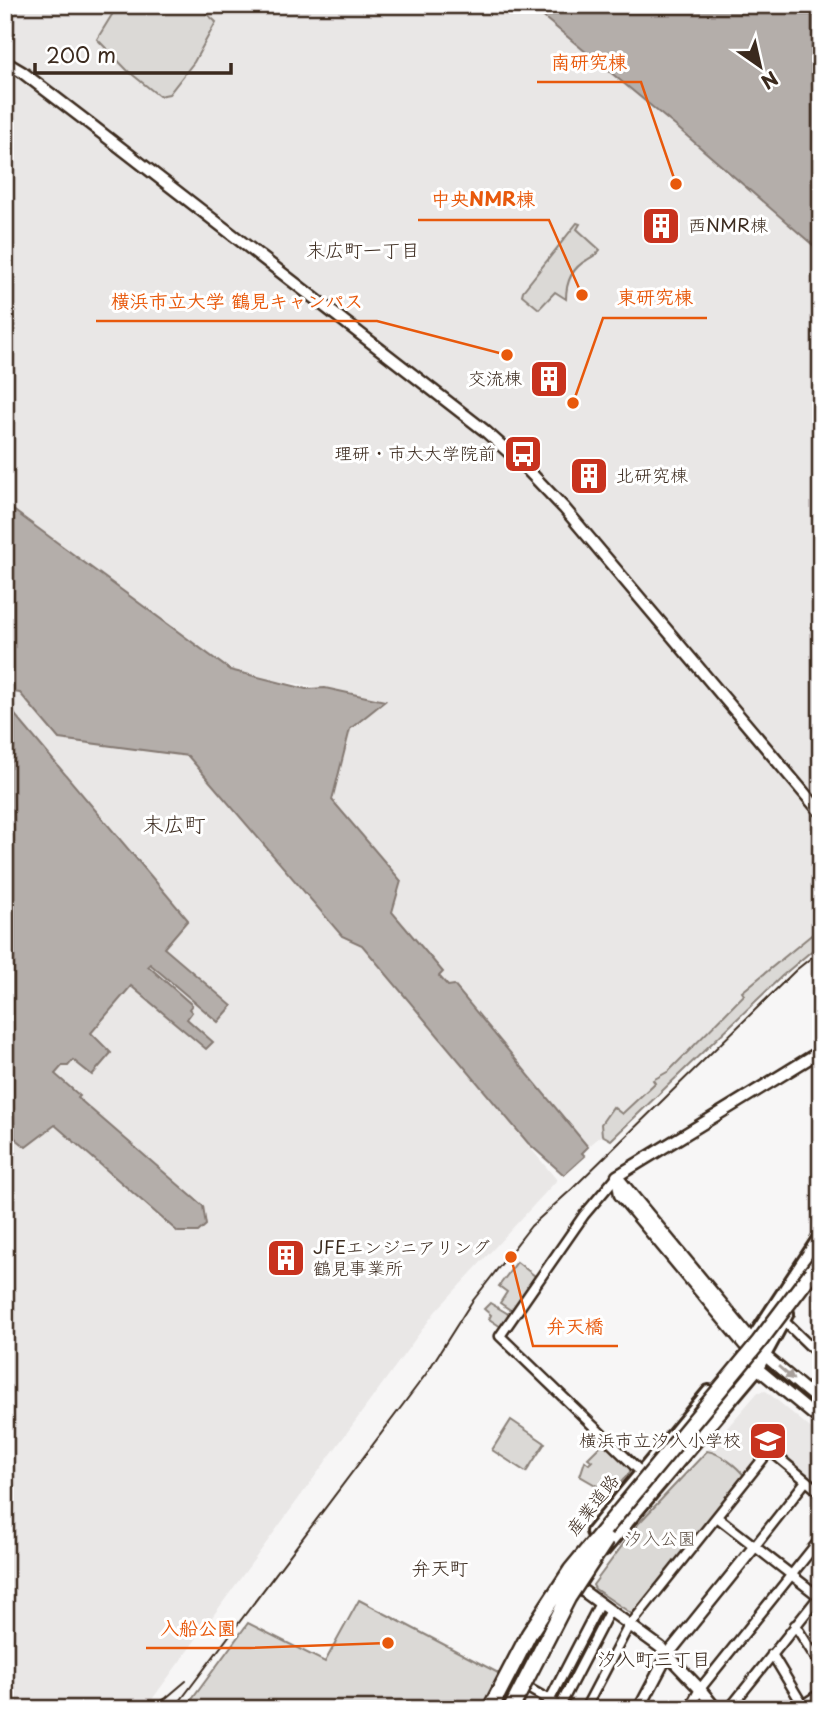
<svg xmlns="http://www.w3.org/2000/svg" width="826" height="1714" viewBox="0 0 826 1714" font-family="'Playpen Sans','Klee One',sans-serif">
  <style>
    .built { fill: #e9e7e6 }
    .green { fill: #dbd9d6; stroke: #8b827a; stroke-width: 2 }
    .water { fill: #b4aeaa; stroke: #847972; stroke-width: 2 }
    .lines { fill: none; stroke-linecap: round; stroke-linejoin: round }
    .minor-casing { stroke: #3b2a1e; stroke-width: 13 }
    .tertiary-casing { stroke: #3b2a1e; stroke-width: 15 }
    .primary-casing { stroke: #3b2a1e; stroke-width: 18 }
    .motorway-casing { stroke: #3b2a1e; stroke-width: 19 }
    .minor { stroke: #fff; stroke-width: 8 }
    .tertiary { stroke: #fff; stroke-width: 10 }
    .primary { stroke: #fff; stroke-width: 12 }
    .motorway { stroke: #fff; stroke-width: 14 }
    .rail { stroke: #3b2a1e; stroke-width: 2 }
    .motorway-bridge-casing { stroke: #3b2a1e; stroke-width: 19; stroke-linecap: butt }
    .motorway-bridge { stroke: #fff; stroke-width: 14 }
    .oneway { fill: #a79f9a }
    .labels { text-anchor: middle; stroke-width: 6; stroke-linejoin: round; paint-order: stroke }
    .poi-label { font-size: 18px; fill: #3b2a1e; stroke: #fff; text-anchor: start }
    .street-label { font-size: 18px; fill: #3b2a1e; stroke: #fff }
    .park-label { font-size: 18px; fill: #63564c; stroke: #fff }
    .neighbourhood-label { font-size: 19px; fill: #3b2a1e; stroke: #fff }
    .quarter-label { font-size: 21px; fill: #3b2a1e; stroke: #fff }
    .leader { fill: none; stroke: #e8590c; stroke-width: 2.5 }
    .callout-dot { fill: #e8590c; stroke: #fff; stroke-width: 2.5 }
    .callout-label { font-size: 19px; text-anchor: middle; font-weight: bold; fill: #e8590c; stroke: #fff; stroke-width: 6; stroke-linejoin: round; paint-order: stroke }
  </style>
  <rect width="100%" height="100%" fill="#f7f6f6"/>
  <filter id="ink" filterUnits="userSpaceOnUse"><feTurbulence type="fractalNoise" baseFrequency=".0143" numOctaves="2"/><feDisplacementMap in="SourceGraphic" scale="14" xChannelSelector="R" yChannelSelector="G"/><feConvolveMatrix kernelMatrix="1 2 1 2 8 2 1 2 1" color-interpolation-filters="sRGB"/></filter>
  <g filter="url(#ink)">
    <path class="built" d="M5,5h524l150,124 142,123v690l-36,27 -133,123 -64,55 -149,-171 4,-4 -51,-61 9,-30 -69,-81 18,-72 34,-27 -59,-13 -94,-14 -226,-168z
      M13,692l7,1 39,46 129,17 153,180 21,9 195,235 -122,132 -290,397h-140v-579l21,17 29,-22 123,107 -100,-134 1,-3 -24,-21 7,-8 11,-6 19,15 18,-22 -19,-20 40,-47 75,63 7,-7 -27,-23 5,-14 -43,-39 2,-2 68,58 -54,-75 23,-27 -181,-215v-7z
      M766,1391l55,46v51l-51,-44 -26,31 -18,-17 -18,-8 50,-58z"/>
    <path class="green" d="M118,5h79l19,17 -22,40 -25,32 -10,2 -31,-25 -31,-32z
      M577,223l3,1 -3,5 23,21c-4,6 -7,6 -13,10 -15,8 -21,22 -21,39l-11,-7 -16,17 -17,-14 1,-4z
      M821,927v16l-39,33 -171,164 -9,-5 -1,-11 12,-17 9,7 33,-31 -2,-3 16,-9 75,-76 -2,-3z
      M517,1262l18,14 -23,35 -12,-8 7,-11 -8,-6z
      M490,1303l20,12 -9,12 -12,-8 2,-4 -7,-6z
      M511,1420l34,23 -19,29 -34,-22z
      M605,1443l25,23v6l-19,22 -31,-18 5,-15 4,3 3,-3 -4,-3 14,-14z
      M707,1451c13,2 30,15 38,26l-113,137 -37,-25 -2,-4 46,-62z
      M359,1600l147,77 -14,32h-307l63,-86 77,39z"/>
    <path class="water" d="M529,5h292v247l-142,-123z
      M5,504l225,166 76,19 19,-1 60,13 -35,28 -18,71 69,81 -9,31 51,60 -4,4 9,10 6,-1 134,162 -6,6 3,3 -21,19 -36,-32 -166,-198 -20,-9 -154,-180 -129,-17 -39,-46 -7,-1 -8,8z
      M5,703l183,217 -24,28 68,58 -14,16 -68,-58 -2,2 44,39 -3,4 3,3 -5,7 26,23 -7,7 -75,-63 -40,47 20,20 -19,22 -19,-15 -5,6h-6l-7,8 25,22 -2,2 125,108 3,19 -8,7h-20l-123,-107 -29,22 -21,-17z"/>
    <g class="lines">
      <defs>
        <path id="minor" d="M617,1176l-33,39 -84,121 145,140
          M783,1320l38,37
          M717,1517l104,81
          M755,1546l51,-65
          M795,1625l26,41
          M772,1654l33,55
          M526,1687l39,22
          M5,1704l9,5
          M560,1706l50,-96
          M545,1709l55,-106
          M585,1709l42,-80 139,-174 7,-2 48,40
          M689,1709l11,-20 121,-151
          M729,1709l92,-115
          M797,1709l24,-16"/>
        <path id="tertiary" d="M5,62l17,10 68,52 394,306 38,34 42,44 257,305
          M617,1176l3,19 127,153 10,20 64,53
          M617,1176l204,-125
          M618,1178l146,177 57,48
          M579,1588l81,59 40,42 16,20
          M639,1709l29,-55 87,-108"/>
        <path id="primary" d="M752,1341l69,-105
          M593,1532l116,-140
          M603,1550l154,-182 30,-55"/>
        <path id="motorway" d="M503,1709l16,-31"/>
      </defs>
      <use href="#minor" class="minor-casing"/>
      <use href="#tertiary" class="tertiary-casing"/>
      <use href="#primary" class="primary-casing"/>
      <use href="#motorway" class="motorway-casing"/>
      <use href="#minor" class="minor"/>
      <use href="#tertiary" class="tertiary"/>
      <use href="#primary" class="primary"/>
      <use href="#motorway" class="motorway"/>
      <path class="rail" d="M150,1709l16,-11 20,-17
        M174,1709l252,-335 45,-71 60,-77 41,-37 224,-219 25,-20"/>
      <defs>
        <path id="motorway-bridge" d="M490,1709l39,-75 42,-64 188,-228 62,-82
          M511,1709l57,-111 38,-58"/>
      </defs>
      <use href="#motorway-bridge" class="motorway-bridge-casing"/>
      <use href="#motorway-bridge" class="motorway-bridge"/>
    </g>
    <defs><path id="oneway-solid" d="M-6-.8H1V-3.2L6.5 0L1 3.2V.8H-6Z" transform="scale(1.75)"/></defs>
    <use class="oneway" href="#oneway-solid" transform="translate(786 1373) rotate(41)"/>
  </g>
  <defs>
    <symbol id="building-square" viewBox="-11 -11 22 22"><rect x="-9" y="-9" width="18" height="18" rx="4" fill="#c8321e" stroke="#fff"/><path d="M-4-6H4V6H1V3H-1V6H-4ZM-2.5-4.3h1.7v1.8h-1.7ZM.8-4.3h1.7v1.8H.8ZM-2.5-1h1.7V.8h-1.7ZM.8-1h1.7V.8H.8Z" fill="#fff"/></symbol>
    <symbol id="bus-square" viewBox="-11 -11 22 22"><rect x="-9" y="-9" width="18" height="18" rx="4" fill="#c8321e" stroke="#fff"/><path d="M-5-6H5V4H4V6H2V4H-2V6H-4V4H-5ZM-3.5-4V0h7V-4ZM-3.5 1.2v1.5H-2V1.2ZM2 1.2v1.5H3.5V1.2Z" fill="#fff"/></symbol>
    <symbol id="school-square" viewBox="-11 -11 22 22"><rect x="-9" y="-9" width="18" height="18" rx="4" fill="#c8321e" stroke="#fff"/><path d="M0-5L7-2L0 1L-7-2ZM-4 1L0 2.5L4 1V4Q0 6-4 4Z" fill="#fff"/></symbol>
  </defs>
  <g fill-rule="evenodd">
    <use href="#building-square" x="639" y="204" width="44" height="44"/>
    <use href="#building-square" x="527" y="357" width="44" height="44"/>
    <use href="#bus-square" x="501" y="432" width="44" height="44"/>
    <use href="#building-square" x="567" y="454" width="44" height="44"/>
    <use href="#building-square" x="264" y="1236" width="44" height="44"/>
    <use href="#school-square" x="746" y="1419" width="44" height="44"/>
  </g>
  <g class="labels">
    <g class="poi-label">
      <text x="688" y="232">西NMR棟</text>
      <text x="522" y="385" text-anchor="end">交流棟</text>
      <text x="496" y="460" text-anchor="end">理研・市大大学院前</text>
      <text x="616" y="482">北研究棟</text>
      <text x="313" y="1254">JFEエンジニアリング<tspan x="313" dy="21">鶴見事業所</tspan></text>
      <text x="741" y="1447" text-anchor="end">横浜市立汐入小学校</text>
    </g>
    <g class="street-label">
      <text transform="translate(593 1505) rotate(-52)" y="6">産業道路</text>
    </g>
    <g class="park-label">
      <text x="660" y="1545">汐入公園</text>
    </g>
    <g class="neighbourhood-label">
      <text x="363" y="257">末広町一丁目</text>
      <text x="440" y="1575">弁天町</text>
      <text x="654" y="1666">汐入町三丁目</text>
    </g>
    <g class="quarter-label">
      <text x="174" y="832">末広町</text>
    </g>
  </g>
  <path class="leader" d="M676 184L641 82H537M582 295L549 220H418M573 403L603 318H707M507 355L377 321H96M511 1257L533 1346H618M388 1643L250 1648H146"/>
  <g class="callout-dot">
    <circle cx="676" cy="184" r="7"/>
    <circle cx="582" cy="295" r="7"/>
    <circle cx="573" cy="403" r="7"/>
    <circle cx="507" cy="355" r="7"/>
    <circle cx="511" cy="1257" r="7"/>
    <circle cx="388" cy="1643" r="7"/>
  </g>
  <g class="callout-label">
    <text x="589" y="69">南研究棟</text>
    <text x="483" y="206">中央NMR棟</text>
    <text x="655" y="304">東研究棟</text>
    <text x="237" y="308">横浜市立大学 鶴見キャンパス</text>
    <text x="575" y="1333">弁天橋</text>
    <text x="198" y="1635">入船公園</text>
  </g>
  <rect width="826" height="1714" fill="none" stroke="#fff" stroke-width="28"/>
  <rect x="14" y="14" width="798" height="1686" fill="none" stroke="#3b2a1e" stroke-width="2.5" filter="url(#ink)"/>
  <g transform="translate(760 66) rotate(146)" stroke="#ffffff" stroke-width="5" paint-order="stroke">
  <path d="M0-5L12 26L0 18L-12 26Z" fill="#3b2a1e"/>
  <text y="-10" font-size="19" font-weight="bold" text-anchor="middle" fill="#3b2a1e">N</text>
  </g>
  <path d="M35 63v10h196v-10" fill="none" stroke="#3b2a1e" stroke-width="3.5"/>
  <text x="46" y="63" font-size="21" fill="#3b2a1e" stroke="#ffffff" stroke-width="5" paint-order="stroke">200 m</text>
</svg>
